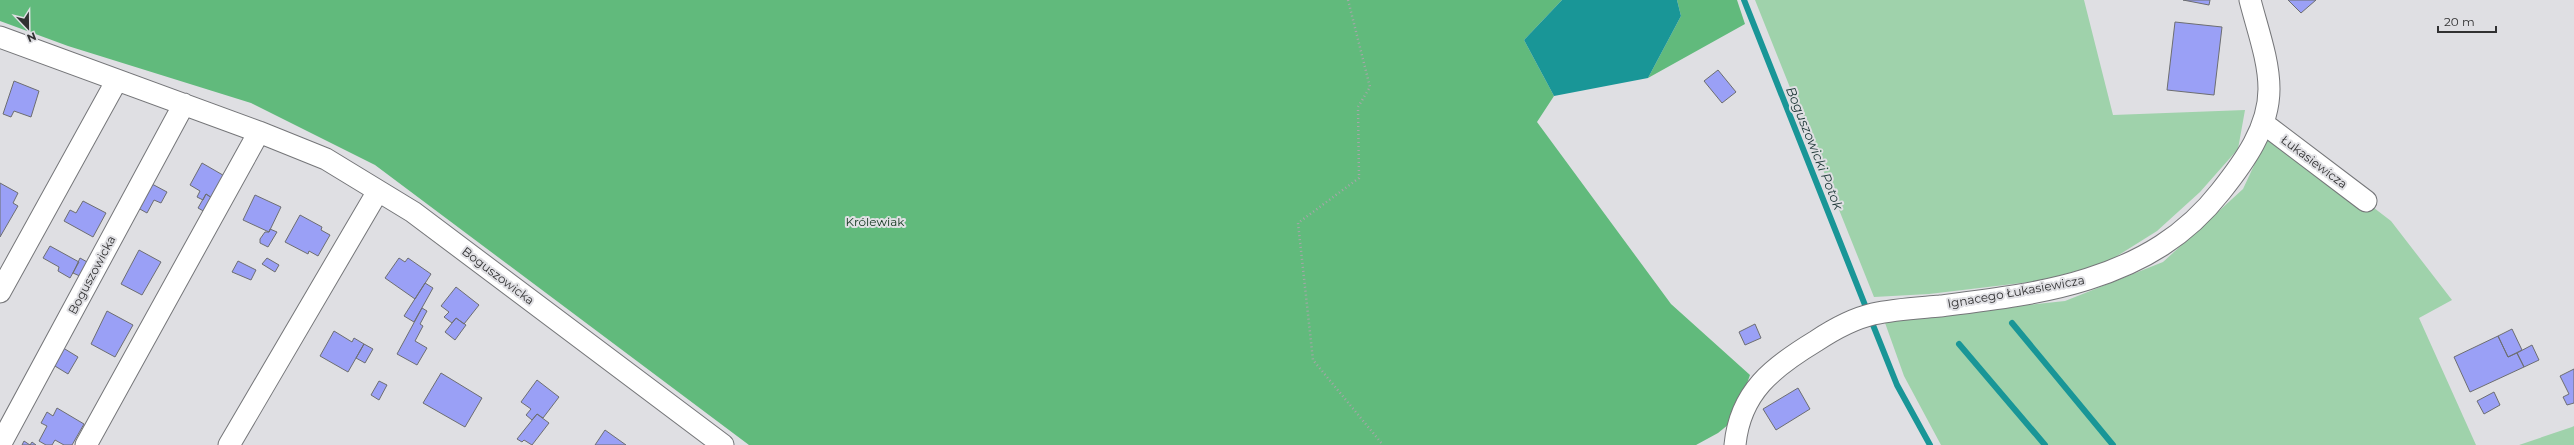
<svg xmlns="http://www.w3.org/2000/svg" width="2574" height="445" viewBox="0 0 2574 445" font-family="Montserrat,sans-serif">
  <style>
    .green { fill: #9fd2ab }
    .forest { fill: #61ba7c }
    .water { fill: #199697 }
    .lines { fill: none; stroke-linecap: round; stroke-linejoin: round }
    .stream { stroke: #199697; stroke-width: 6 }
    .building { fill: #9aa0f6; stroke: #6d6e71 }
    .minor-casing { stroke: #757679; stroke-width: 23 }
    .path { stroke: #a6a6a9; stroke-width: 2.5; stroke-dasharray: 1 3; stroke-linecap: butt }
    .minor { stroke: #fff; stroke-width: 21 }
    .labels { text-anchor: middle; stroke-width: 4; stroke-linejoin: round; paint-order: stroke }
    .street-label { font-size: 12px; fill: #313132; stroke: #dfdfe3 }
    .park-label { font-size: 12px; fill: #0f341c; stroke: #dfdfe3 }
    .water-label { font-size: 13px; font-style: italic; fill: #203939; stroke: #dfdfe3 }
  </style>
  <rect width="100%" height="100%" fill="#dfdfe3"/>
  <path class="green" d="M1755,0h329l29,115 132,-5 -7,39 -38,43 -43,39 -51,32 -67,18 -110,13 -55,3z
    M2271,129l120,92 61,79 -33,18 57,127h-535l-37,-69 -20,-56 181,-19 98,-39 80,-73z
    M2574,426v19h-55l53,-18z"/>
  <path class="forest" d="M0,0h1562l-38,40 30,56 -17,26 134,182 79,71 -16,45 -16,13 -22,12h-947l-374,-280 -124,-62 -183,-57 -68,-25z
    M1677,0h60l8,24 -97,54 33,-62z"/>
  <path class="water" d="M1562,0h115l4,16 -33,62 -94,18 -30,-56z"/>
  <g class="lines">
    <path class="stream" d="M1744,0l121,305
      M2012,323l101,122
      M1873,325l24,60 33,60
      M1959,344l86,101"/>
  </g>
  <path class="building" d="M2183,0h27l-1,5z
    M2288,0h28l-15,13z
    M2175,22l47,5 -8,68 -47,-5z
    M1718,70l18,22 -14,11 -18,-22z
    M14,81l25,10 -8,26 -17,-6 -3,6 -8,-3z
    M202,163l26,15 -13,22 -9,-6 -3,6 -6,-3 3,-6 -10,-6z
    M0,183l18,10 -5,10 5,3 -18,31z
    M152,184l15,8 -6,11 -7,-3 -7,13 -9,-5z
    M206,194l9,6 -8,13 -9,-5z
    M255,195l26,12 -12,25 -26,-12z
    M83,201l23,12 -13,24 -29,-16 6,-11 6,3z
    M300,215l22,12 -1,3 9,5 -12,21 -9,-5 -1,3 -23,-12z
    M270,229l7,3 -9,15 -8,-4v-4l5,-7h4z
    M50,246l29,16 -9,16 -12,-7 1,-4 -16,-9z
    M139,250l22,12 -19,33 -21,-11z
    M80,258l9,5 -7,14 -9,-4z
    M267,258l12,7 -4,7 -13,-8z
    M399,258l6,4 3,-4 23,16 -16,25 -30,-21z
    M238,261l18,9 -5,10 -19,-8z
    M425,283l8,5 -19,34 -10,-6z
    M456,287l23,18 -15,19 -8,-6 -4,5 -8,-6 5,-5 -8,-6z
    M422,308l5,3 -7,13 3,2 -8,15 12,7 -10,17 -20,-11z
    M107,311l26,14 -18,32 -24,-13z
    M456,318l10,7 -11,15 -10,-8z
    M1755,324l6,14 -16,7 -6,-13z
    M2512,329l10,21 -14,7 -10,-21z
    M334,331l18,11 2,-4 10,6 -16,28 -28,-16z
    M2498,336l10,21 9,-4 7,14 -54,25 -16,-35z
    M364,344l9,5 -8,14 -9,-5z
    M2532,345l7,15 -15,7 -7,-14z
    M60,346l18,11 -10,17 -18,-11z
    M2574,369v34l-7,2 -4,-8 6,-3 -9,-18z
    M441,373l41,25 -17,29 -42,-24z
    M537,380l22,17 -16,21 -6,-4 -5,6 -6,-5 5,-6 -10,-7z
    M379,381l8,4 -8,15 -8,-5z
    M1798,388l12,21 -34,21 -13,-21z
    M2494,392l6,13 -16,9 -7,-13z
    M57,408l27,16 -12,21h-8l-9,-5 -3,5h-6l-7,-4 8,-15 -6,-3 6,-11 6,4z
    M537,414l12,9 -17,22 -8,-5 -2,2 -5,-3z
    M605,430l21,15h-31z
    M24,441l6,4 2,-3 4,3h-14z"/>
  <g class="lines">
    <defs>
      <path id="minor" d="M0,37l259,95 67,27 87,53 310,233
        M2263,123l103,78
        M0,292l117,-212
        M0,445l184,-341
        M86,445l173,-313
        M229,445l149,-254
        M1735,445c5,-53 38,-78 81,-104 18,-12 36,-22 57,-27 22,-5 45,-6 67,-8 49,-6 101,-12 148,-27 54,-17 98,-43 133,-88 23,-29 48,-63 48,-102 0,-29 -12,-61 -19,-89"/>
    </defs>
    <use href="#minor" class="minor-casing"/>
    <path class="path" d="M1348,0l22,87 -12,20 1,71 -61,45 15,137 70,85"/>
    <use href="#minor" class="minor"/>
  </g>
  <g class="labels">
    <g class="street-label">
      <text transform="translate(2314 162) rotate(37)" y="4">Łukasiewicza</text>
      <text transform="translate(92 275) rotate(-62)" y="4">Boguszowicka</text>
      <text transform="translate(498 276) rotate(37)" y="4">Boguszowicka</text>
      <text transform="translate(2016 292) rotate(-10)" y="4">Ignacego Łukasiewicza</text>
    </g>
    <g class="park-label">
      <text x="875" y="226">Królewiak</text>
    </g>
    <g class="water-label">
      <text transform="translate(1815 148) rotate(68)" y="5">Boguszowicki Potok</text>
    </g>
  </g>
  <g transform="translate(28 28) rotate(158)" stroke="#dfdfe3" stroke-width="3" paint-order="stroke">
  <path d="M0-3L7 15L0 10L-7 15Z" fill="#313132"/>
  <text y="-6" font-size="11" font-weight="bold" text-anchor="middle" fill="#313132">N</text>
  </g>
  <path d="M2438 26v6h58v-6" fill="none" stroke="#313132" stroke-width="2"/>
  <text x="2444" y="26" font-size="12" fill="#313132" stroke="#dfdfe3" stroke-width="3" paint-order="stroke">20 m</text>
</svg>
